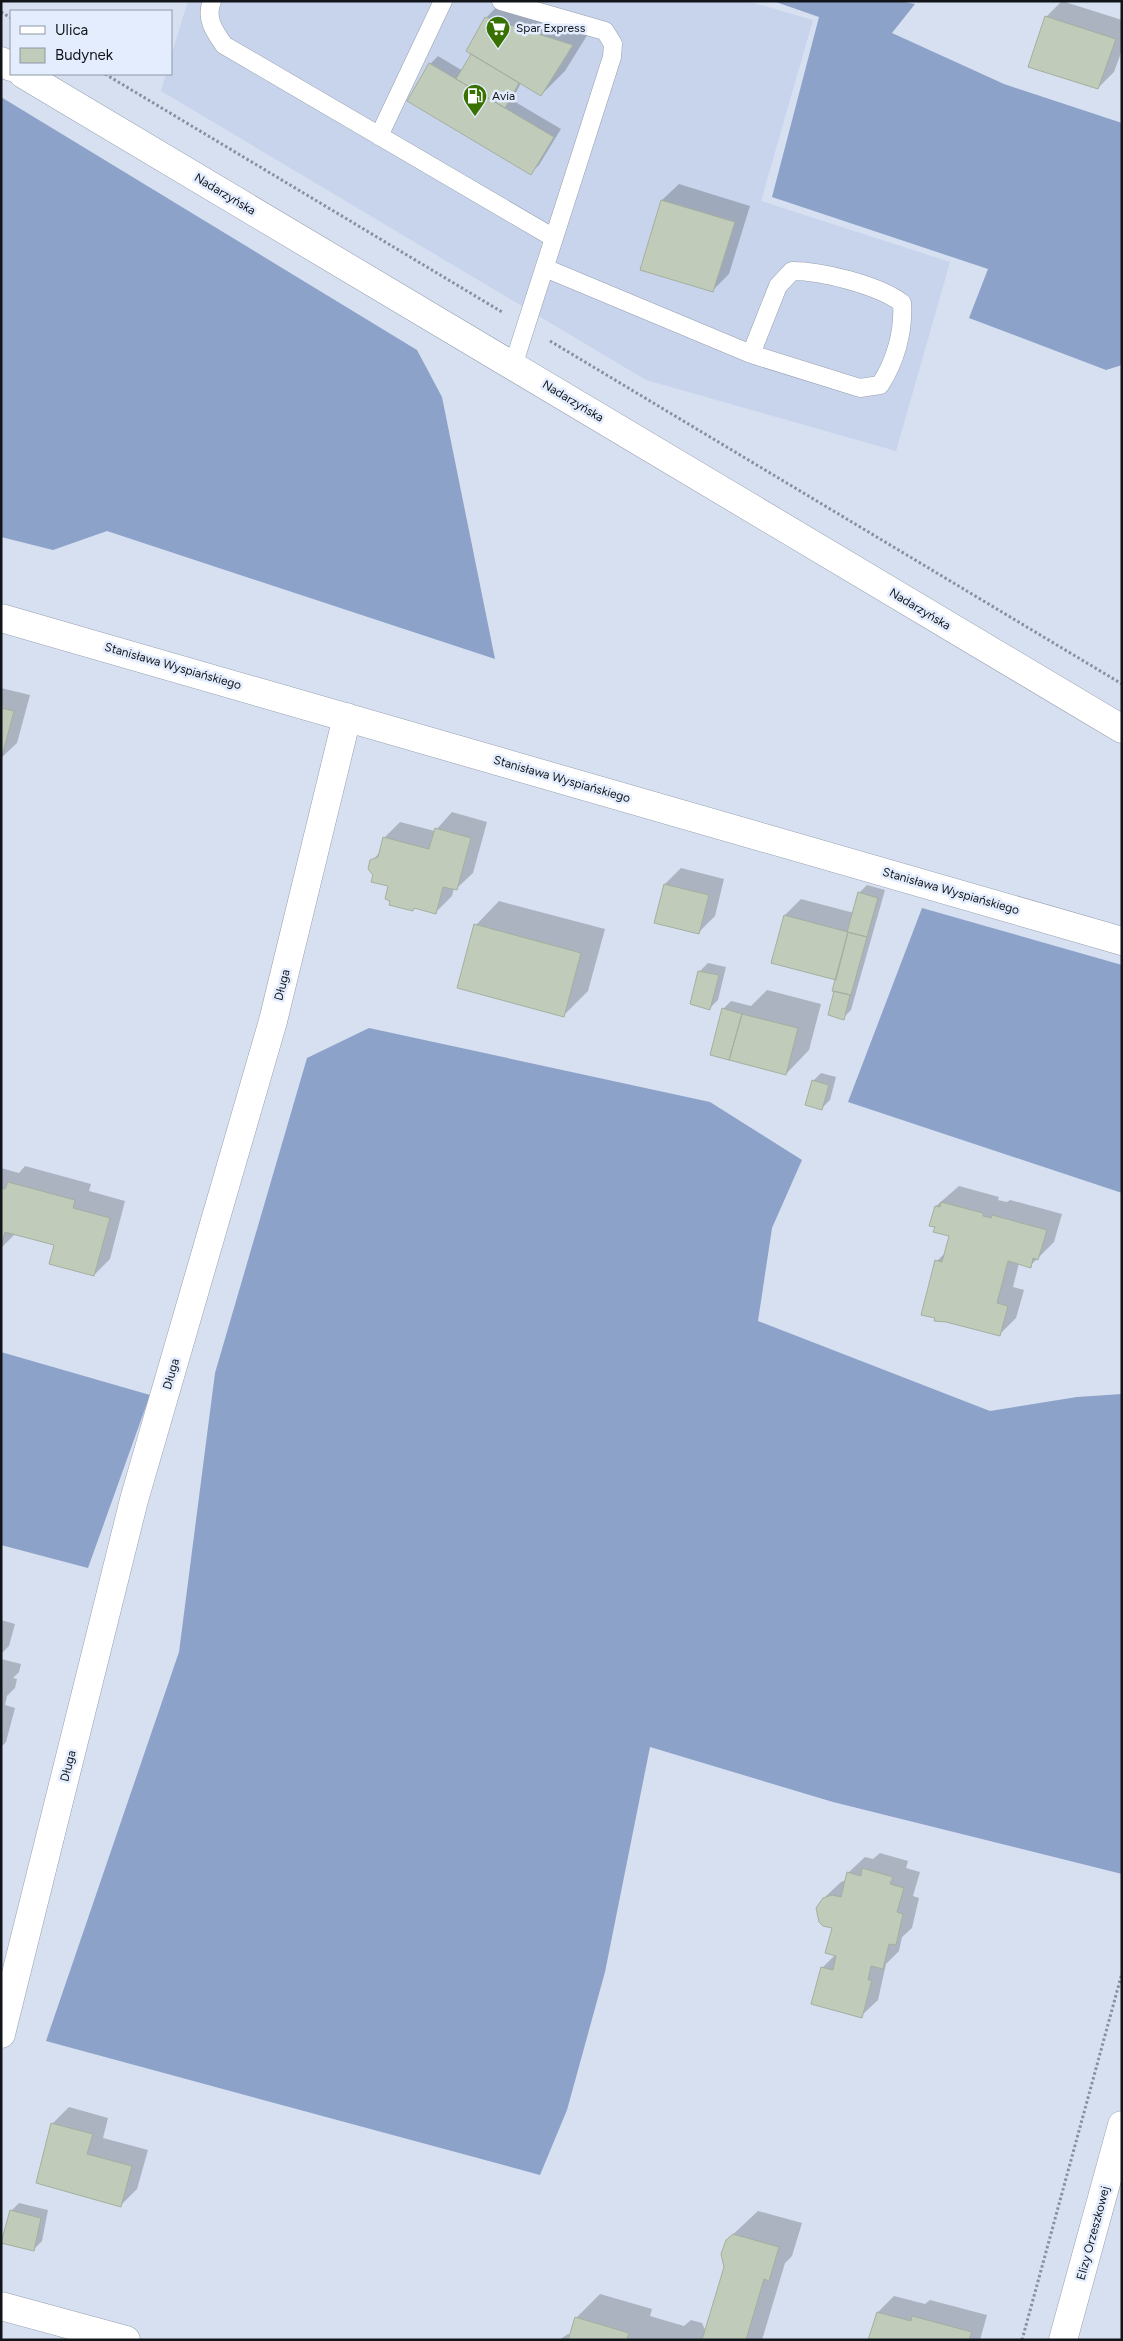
<svg xmlns="http://www.w3.org/2000/svg" width="1123" height="2341" viewBox="0 0 1123 2341" font-family="Figtree,sans-serif">
  <style>
    .built { fill: #c7d4ec }
    .forest { fill: #8da2c9 }
    .shadow { fill: #0003 }
    .building { fill: #c0cbba; stroke: #a4af9f }
    .lines { fill: none; stroke-linecap: round; stroke-linejoin: round }
    .service-casing { stroke: #969faf; stroke-width: 19 }
    .minor-casing { stroke: #969faf; stroke-width: 29 }
    .secondary-casing { stroke: #969faf; stroke-width: 29 }
    .path { stroke: #89909d; stroke-width: 3; stroke-dasharray: 2.5 2.5; stroke-linecap: butt }
    .service { stroke: #fff; stroke-width: 18 }
    .minor { stroke: #fff; stroke-width: 28 }
    .secondary { stroke: #fff; stroke-width: 28 }
    .labels { text-anchor: middle; stroke-width: 5; stroke-linejoin: round; paint-order: stroke }
    .poi-label { font-size: 12px; fill: #11151a; stroke: #e3edfe; text-anchor: start }
    .street-label { font-size: 12px; fill: #11151a; stroke: #e3edfe }
  </style>
  <rect width="100%" height="100%" fill="#d6e0f1"/>
  <path class="built" d="M188,1h559l66,19 -52,181 189,61 -54,189 -250,-71 -485,-289 5,-17h5v-18z"/>
  <path class="forest" d="M773,1h126l16,3 -23,29 112,51 118,39v242l-16,5 -137,-52 19,-49 -216,-72 47,-180z
    M1,97l416,253 25,47 53,262 -388,-128 -54,19 -52,-13z
    M922,908l200,57v228l-274,-91z
    M369,1028l341,74 92,58 -30,68 -14,93 232,90 87,-14 45,-3v480l-289,-72 -183,-55 -45,225 -38,138 -27,65 -494,-134 133,-389 36,-279 92,-315z
    M1,1352l149,43 -62,173 -87,-23z"/>
  <path class="shadow" d="M502,1l94,20 -31,50 -24,24 -20,-12 -9,17 49,29 -22,36 -8,8 -101,-109 8,-8 25,15 10,-17 13,-36z
    M1062,1l60,19v30l-8,22 -16,16 -52,-71z
    M679,184l71,22 -21,68 -16,16 -71,-21 20,-69z
    M1,688l29,7 -13,48 -16,15z
    M452,812l35,10 -14,51 -17,16 -2,-1 -2,8 -16,16 -20,-5 -3,3 -23,-24 -15,-12 -3,-13 8,-9 4,-14 16,-16 35,9z
    M681,868l43,11 -9,37 -16,16 -34,-48z
    M867,885l18,5 -34,120 -8,8 -13,-3 6,-36 -51,-64 16,-16 53,14 5,-20z
    M499,901l106,28 -17,62 -24,24 -88,-90z
    M708,963l18,4 -8,33 -8,8 -19,-4 9,-33z
    M767,990l54,14 -12,46 -23,24 -63,-65 8,-8 20,5z
    M821,1073l15,4 -6,23 -8,8 -9,-27z
    M25,1166l66,18 -2,7 36,10 -15,58 -16,16 -39,-31 -39,-11 -15,15v-80l18,5z
    M959,1186l40,11 -1,3 9,2 3,-2 52,14 -8,28 -24,24 -11,-3 -6,24 11,3 -8,28 -16,16 -63,-73 9,-9 4,-17 -14,-29z
    M1,1620l14,4 -6,22 -8,8z
    M1,1659l20,5 -2,8 -6,6 4,1 -2,9 -8,8 -2,9 10,3 -9,34 -5,5z
    M880,1853l28,8 -2,7 14,4 -7,24 6,2 -7,30 -10,9 -3,14 -13,13 -8,36 -17,16 -39,-48 13,-13 -2,-27 -9,-30 17,-16 5,-2 2,-7 17,-16 8,2z
    M69,2107l39,11 -5,20 45,12 -11,39 -16,16 -69,-81z
    M19,2203l29,7 -6,31 -8,8 -23,-38z
    M758,2211l44,12 -10,33 -7,7 -23,77h-203l9,-6 3,1 5,-17 24,-24 52,15 -2,7 34,10 7,-6 11,3 4,9 19,-65 2,-27z
    M894,2296l31,8 5,-4 57,15 -7,25h-110l8,-28z"/>
  <path class="building" d="M1045,16l71,23 -18,50 -70,-22z
    M485,17l88,28 -32,51 -75,-45z
    M471,54l48,29 -14,25 -49,-29z
    M429,63l125,74 -23,38 -124,-74z
    M661,200l74,22 -22,70 -73,-22z
    M1,708l13,3 -13,49z
    M435,828l36,10 -14,52 -14,-3 -7,27 -22,-6 -1,3 -24,-6 1,-4 -5,-2 3,-13 -17,-4 2,-7 -5,-6 2,-9 8,-3 5,-20 46,12z
    M664,884l45,11 -10,39 -45,-11z
    M858,892l20,6 -11,39 -20,-5z
    M784,915l64,17 -12,48 -65,-17z
    M474,924l107,29 -17,64 -107,-29z
    M848,932l19,5 -16,58 -19,-4z
    M698,971l21,4 -9,35 -20,-6z
    M834,991l16,4 -6,25 -16,-5z
    M722,1008l20,6 -13,46 -19,-5z
    M742,1014l56,14 -12,47 -57,-15z
    M812,1080l17,5 -7,25 -17,-5z
    M8,1182l67,18 -2,8 37,10 -16,58 -45,-12 5,-19 -49,-13 -4,14v-58l4,1z
    M941,1202l42,11v3l8,2 1,-3 55,15 -9,30 -5,-2 -2,10 -23,-7 -11,42 11,3 -8,30 -54,-14 -12,-1 1,-3 -14,-3 14,-55 7,2 7,-26 -16,-4 2,-5 -6,-1 6,-20 5,1z
    M862,1868l31,9 -3,7 14,4 -7,24 6,2 -7,31 -7,-1 -6,25 -12,-3 -3,14h4l-10,38 -51,-14 10,-37 12,3 3,-14 -11,-3 7,-25 -9,-2 -4,-4 -3,-14 7,-10 9,-3 9,2 6,-25 14,4z
    M51,2123l42,11 -6,20 45,12 -11,41 -85,-24z
    M10,2210l31,8 -7,33 -33,-8z
    M733,2234l46,13 -10,34 -5,-2 -18,61h-44l22,-73 -3,-13 5,-14z
    M877,2312l34,9 1,-5 60,16 -3,8h-101z
    M575,2317l54,16 -2,7h-59z"/>
  <g class="lines">
    <defs>
      <path id="service" d="M212,1c-7,17 2,30 12,44l330,193
        M501,1l104,30 8,13 -1,13 -99,309
        M379,136l64,-135
        M545,268l206,86 109,34 20,-3c15,-23 24,-53 22,-82 -24,-18 -80,-32 -110,-32l-14,15 -27,68"/>
      <path id="minor" d="M1,618l1121,323
        M1,2034l133,-534 139,-479 74,-304
        M1,2306l125,34
        M1063,2340l59,-215"/>
      <path id="secondary" d="M1,61l10,6
        M23,74l1099,655"/>
    </defs>
    <use href="#service" class="service-casing"/>
    <use href="#minor" class="minor-casing"/>
    <use href="#secondary" class="secondary-casing"/>
    <path class="path" d="M1,12l10,6
      M105,74l397,238
      M550,341l572,343
      M1022,2340l100,-367"/>
    <use href="#service" class="service"/>
    <use href="#minor" class="minor"/>
    <use href="#secondary" class="secondary"/>
  </g>
  <defs>
    <symbol id="supermarket-pin" viewBox="-11 -11 22 30"><path d="M0 17L-7.5 6A9.5 9.5 0 1 1 7.5 6Z" fill="#397100" stroke="#e3edfe"/><path d="M-6-5.5h2.5l.6 2H6L4.5 2H-2.5L-4.4-4H-6ZM-1.5 3.2a1.3 1.3 0 1 0 .1 0ZM3 3.2a1.3 1.3 0 1 0 .1 0Z" fill="#fff"/></symbol>
    <symbol id="fuel-pin" viewBox="-11 -11 22 30"><path d="M0 17L-7.5 6A9.5 9.5 0 1 1 7.5 6Z" fill="#397100" stroke="#e3edfe"/><path d="M-5.5-6h7V0h2V4h1.3V-2.5L3-4.5l.8-.8L6-3V5H2.5V1h-1V6h-7ZM-4.2-4.7v3.2H.2V-4.7Z" fill="#fff"/></symbol>
  </defs>
  <g fill-rule="evenodd">
    <use href="#supermarket-pin" x="484" y="14" width="28" height="38"/>
    <use href="#fuel-pin" x="461" y="82" width="28" height="38"/>
  </g>
  <g class="labels">
    <g class="poi-label">
      <text x="516" y="32">Spar Express</text>
      <text x="492" y="100">Avia</text>
    </g>
    <g class="street-label">
      <text transform="translate(225 194) rotate(31)" y="4">Nadarzyńska</text>
      <text transform="translate(573 401) rotate(31)" y="4">Nadarzyńska</text>
      <text transform="translate(920 609) rotate(31)" y="4">Nadarzyńska</text>
      <text transform="translate(173 666) rotate(16)" y="4">Stanisława Wyspiańskiego</text>
      <text transform="translate(562 779) rotate(16)" y="4">Stanisława Wyspiańskiego</text>
      <text transform="translate(951 891) rotate(16)" y="4">Stanisława Wyspiańskiego</text>
      <text transform="translate(282 985) rotate(-76)" y="4">Długa</text>
      <text transform="translate(171 1374) rotate(-74)" y="4">Długa</text>
      <text transform="translate(68 1766) rotate(-76)" y="4">Długa</text>
      <text transform="translate(1093 2233) rotate(-75)" y="4">Elizy Orzeszkowej</text>
    </g>
  </g>
  <rect width="1123" height="2341" fill="none" stroke="#11151a" stroke-width="5"/>
  <rect x="10" y="10" width="162" height="65" fill="#e3edfe" stroke="#8f97a3"/>
  <rect x="20" y="26" width="25" height="8" fill="#ffffff" stroke="#8f97a3"/>
  <text x="55" y="35" font-size="15" fill="#11151a">Ulica</text>
  <rect x="20" y="48" width="25" height="15" fill="#c0cbba" stroke="#8f97a3"/>
  <text x="55" y="60" font-size="15" fill="#11151a">Budynek</text>
</svg>
